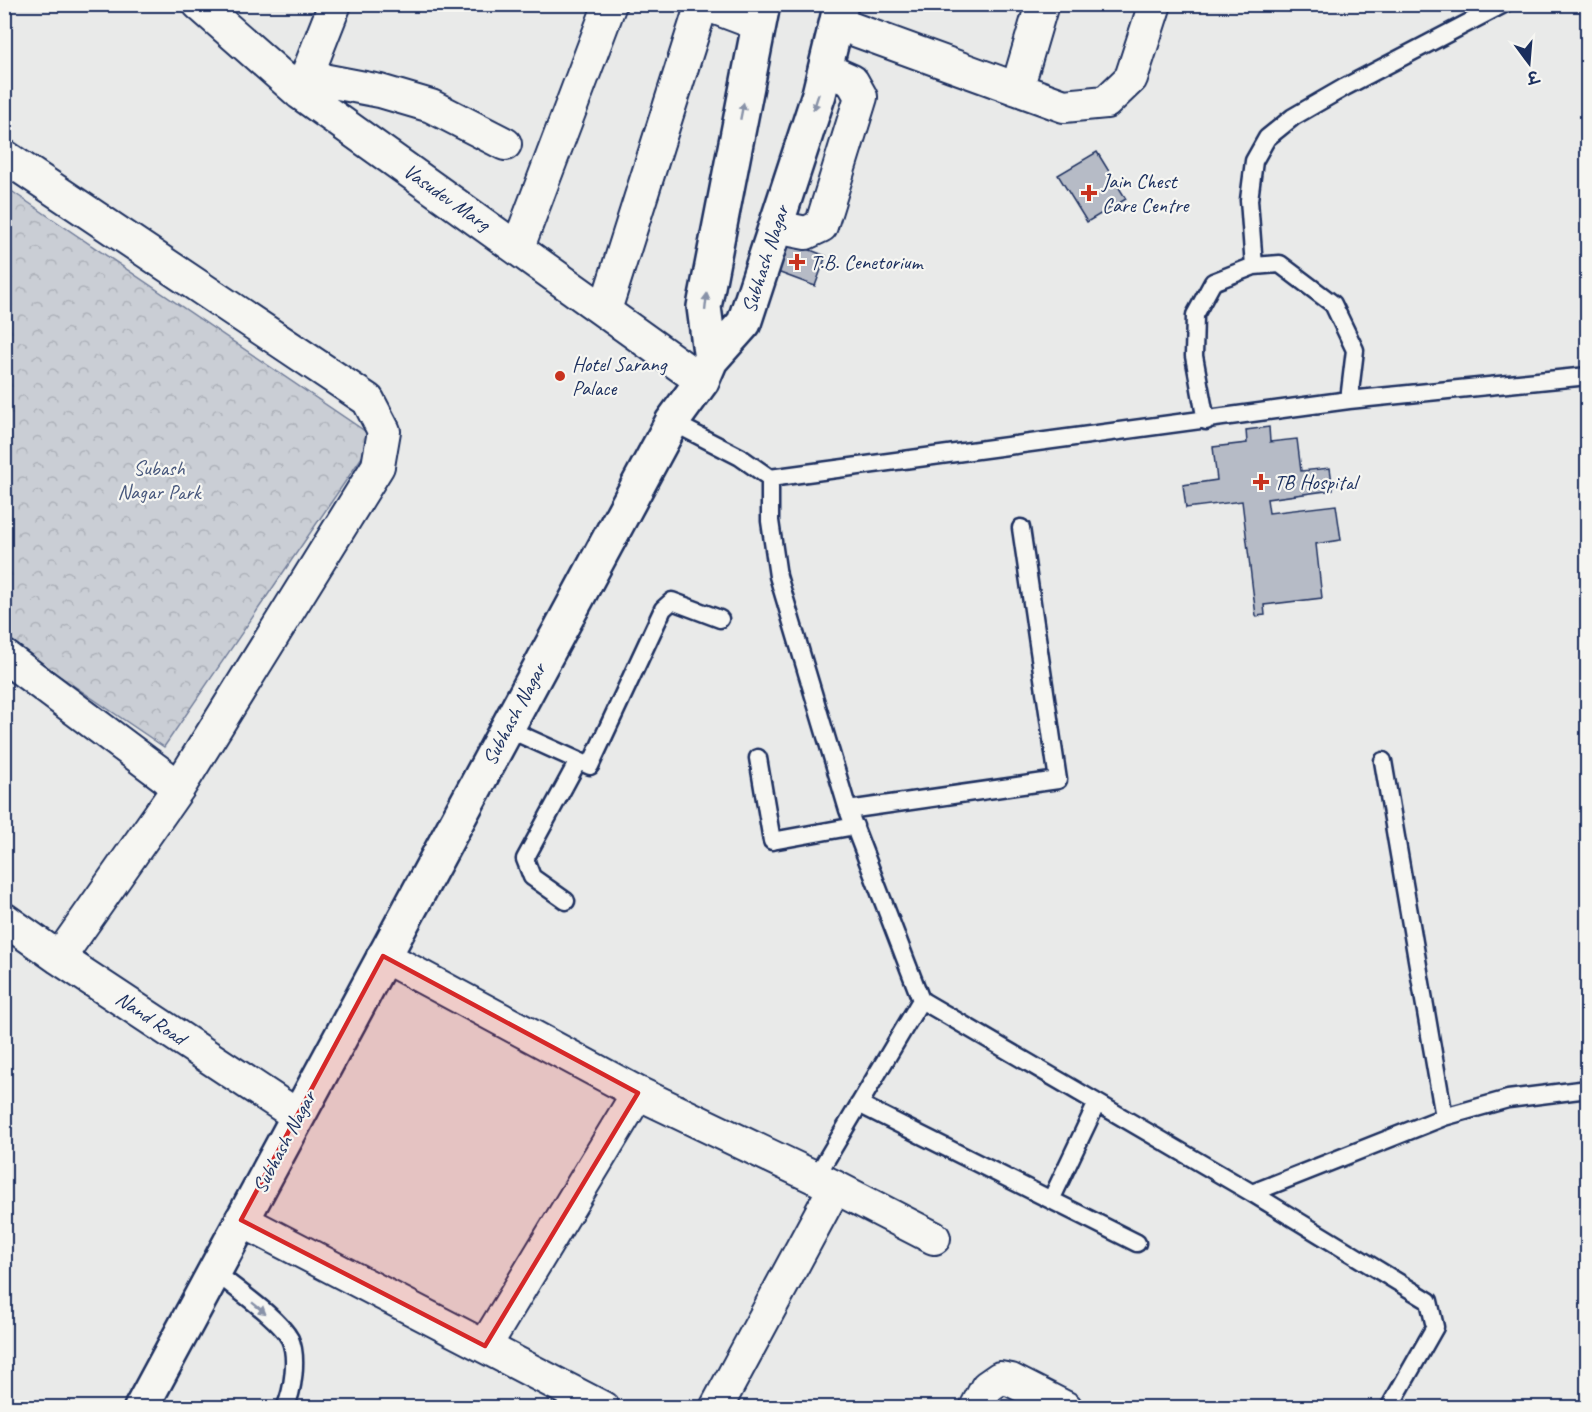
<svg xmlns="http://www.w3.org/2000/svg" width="1592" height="1412" viewBox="0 0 1592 1412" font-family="Caveat,'Playpen Sans Deva',sans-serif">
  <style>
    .forest { fill: url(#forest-crowns); stroke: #727e9a; stroke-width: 1.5 }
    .building { fill: #b6bbc6; stroke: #1b2f5e; stroke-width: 1.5 }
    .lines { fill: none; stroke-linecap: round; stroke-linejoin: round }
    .service-casing { stroke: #1b2f5e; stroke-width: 21 }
    .minor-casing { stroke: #1b2f5e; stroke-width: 36 }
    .tertiary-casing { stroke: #1b2f5e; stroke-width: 38 }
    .service { stroke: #f6f6f2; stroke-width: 16 }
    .minor { stroke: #f6f6f2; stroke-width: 32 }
    .tertiary { stroke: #f6f6f2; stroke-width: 33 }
    .oneway { fill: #8892a8 }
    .marked { fill: #d62828; fill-opacity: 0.2; stroke: #d62828; stroke-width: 4.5; stroke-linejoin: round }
    .poi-dot { fill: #c8321e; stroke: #f6f6f2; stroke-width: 2 }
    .labels { text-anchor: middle; stroke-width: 4.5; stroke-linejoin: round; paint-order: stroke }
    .poi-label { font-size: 21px; fill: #1b2f5e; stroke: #f6f6f2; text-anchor: start }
    .street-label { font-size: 21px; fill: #1b2f5e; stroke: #f6f6f2 }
    .park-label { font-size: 21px; fill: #47577c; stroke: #f6f6f2 }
  </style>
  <defs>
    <pattern id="forest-crowns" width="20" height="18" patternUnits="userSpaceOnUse" patternTransform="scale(1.5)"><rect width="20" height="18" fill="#caced5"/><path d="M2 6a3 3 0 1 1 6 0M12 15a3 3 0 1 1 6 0" fill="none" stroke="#adb1b9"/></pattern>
  </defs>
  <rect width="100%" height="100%" fill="#e9eae9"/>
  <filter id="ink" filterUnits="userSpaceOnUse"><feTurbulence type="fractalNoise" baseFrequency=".0167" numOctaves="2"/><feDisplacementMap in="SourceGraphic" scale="12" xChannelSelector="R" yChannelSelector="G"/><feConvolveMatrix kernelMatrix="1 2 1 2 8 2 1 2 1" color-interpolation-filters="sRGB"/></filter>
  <g filter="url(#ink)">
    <path class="forest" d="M4,186l371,252 -211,309 -159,-108z"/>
    <path class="building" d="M1097,152l29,47 -39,23 -29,-47z
      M784,240l42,16 -11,30 -43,-16z
      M1269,427l1,15 27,-3 4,32 29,-3 3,22 -66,9 2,14 67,-8 5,35 -25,4 6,54 -58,7 1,10 -9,1 -14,-115 -56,7 -3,-23 34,-5 -4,-33 34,-4 -1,-13z"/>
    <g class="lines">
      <defs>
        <path id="service" d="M1254,266l-5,-66 5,-39 13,-23 26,-21 52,-30 159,-83
          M1206,421l-12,-65 1,-41 18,-33 41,-16 26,-2 53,40 22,46 -6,50
          M672,422l68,35 30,21 579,-78 239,-24
          M770,478v43l8,55 70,234 73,190 331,193
          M506,728l84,38 73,-157 9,-8 48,18
          M758,758l14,83 83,-15
          M1383,761l61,356
          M848,810l210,-30 -37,-252
          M566,901l-34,-24 -7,-18 53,-98
          M859,1104l278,139
          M816,1177l105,-177
          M1051,1200l46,-97
          M214,1271c20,17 64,46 76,68 8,18 3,52 -5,69
          M1389,1408l46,-81 -6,-26 -177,-108 192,-76 64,-18 80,-10"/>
        <path id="minor" d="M199,4l101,89 402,288
          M705,4l53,20
          M836,23l228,83 42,-4 25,-24 24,-74
          M307,77l73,14 51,15 74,38
          M1017,89l25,-85
          M300,93l35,-89
          M4,156l364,244 16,31 -6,35 -199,321 -120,171
          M776,227l30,6 15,-7 40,-129 -9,-16 -27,-12
          M518,247l92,-243
          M605,310l97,-306
          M4,656l175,131
          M4,919l55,39 239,158
          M383,956l255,137
          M241,1220l362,188
          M485,1346l153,-253 197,94 99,51
          M716,1408l119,-221
          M976,1408l11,-21 13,-9 11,2 55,28"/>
        <path id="tertiary" d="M711,360l-7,-53 59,-303
          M141,1408l531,-986 30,-41 9,-21 33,-37 75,-229 22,-90"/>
      </defs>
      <use href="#service" class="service-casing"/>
      <use href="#minor" class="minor-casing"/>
      <use href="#tertiary" class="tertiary-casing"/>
      <use href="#service" class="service"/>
      <use href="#minor" class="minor"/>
      <use href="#tertiary" class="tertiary"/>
    </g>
    <defs><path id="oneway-solid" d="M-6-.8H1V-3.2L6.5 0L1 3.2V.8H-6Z" transform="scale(1.5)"/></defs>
    <g class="oneway">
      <use href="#oneway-solid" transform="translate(816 102) rotate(108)"/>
      <use href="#oneway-solid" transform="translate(742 111) rotate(-79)"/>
      <use href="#oneway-solid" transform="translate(706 302) rotate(-84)"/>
      <use href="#oneway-solid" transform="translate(259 1308) rotate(39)"/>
    </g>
  </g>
  <path class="marked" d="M383,956l255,137 -153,253 -244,-126z"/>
  <g class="poi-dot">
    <path d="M1086 184h6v6h6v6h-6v6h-6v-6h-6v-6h6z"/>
    <path d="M794 253h6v6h6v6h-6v6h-6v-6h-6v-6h6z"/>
    <circle cx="560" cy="376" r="6"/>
    <path d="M1258 473h6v6h6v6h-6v6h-6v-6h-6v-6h6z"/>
  </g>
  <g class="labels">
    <g class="poi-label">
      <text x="1102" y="188">Jain Chest<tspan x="1102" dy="24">Care Centre</tspan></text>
      <text x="810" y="269">T.B. Cenetorium</text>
      <text x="572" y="371">Hotel Sarang<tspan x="572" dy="24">Palace</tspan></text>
      <text x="1274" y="489">TB Hospital</text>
    </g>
    <g class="street-label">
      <text transform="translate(447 197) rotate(35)" y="7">Vasudev Marg</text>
      <text transform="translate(765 259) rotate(-72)" y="7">Subhash Nagar</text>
      <text transform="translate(514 714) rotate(-62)" y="7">Subhash Nagar</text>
      <text transform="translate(151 1018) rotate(34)" y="7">Nand Road</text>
      <text transform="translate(284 1142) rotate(-62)" y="7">Subhash Nagar</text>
    </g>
    <g class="park-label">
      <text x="159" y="475">Subash<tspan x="159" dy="24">Nagar Park</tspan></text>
    </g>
  </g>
  <rect width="1592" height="1412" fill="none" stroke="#f6f6f2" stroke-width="24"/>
  <rect x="12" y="12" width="1568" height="1388" fill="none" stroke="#1b2f5e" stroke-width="2" filter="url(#ink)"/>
  <g transform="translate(1529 63) rotate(164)" stroke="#f6f6f2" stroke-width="4.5" paint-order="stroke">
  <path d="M0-4.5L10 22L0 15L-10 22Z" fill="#1b2f5e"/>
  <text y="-9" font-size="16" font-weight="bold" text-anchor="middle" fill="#1b2f5e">उ</text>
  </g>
</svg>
